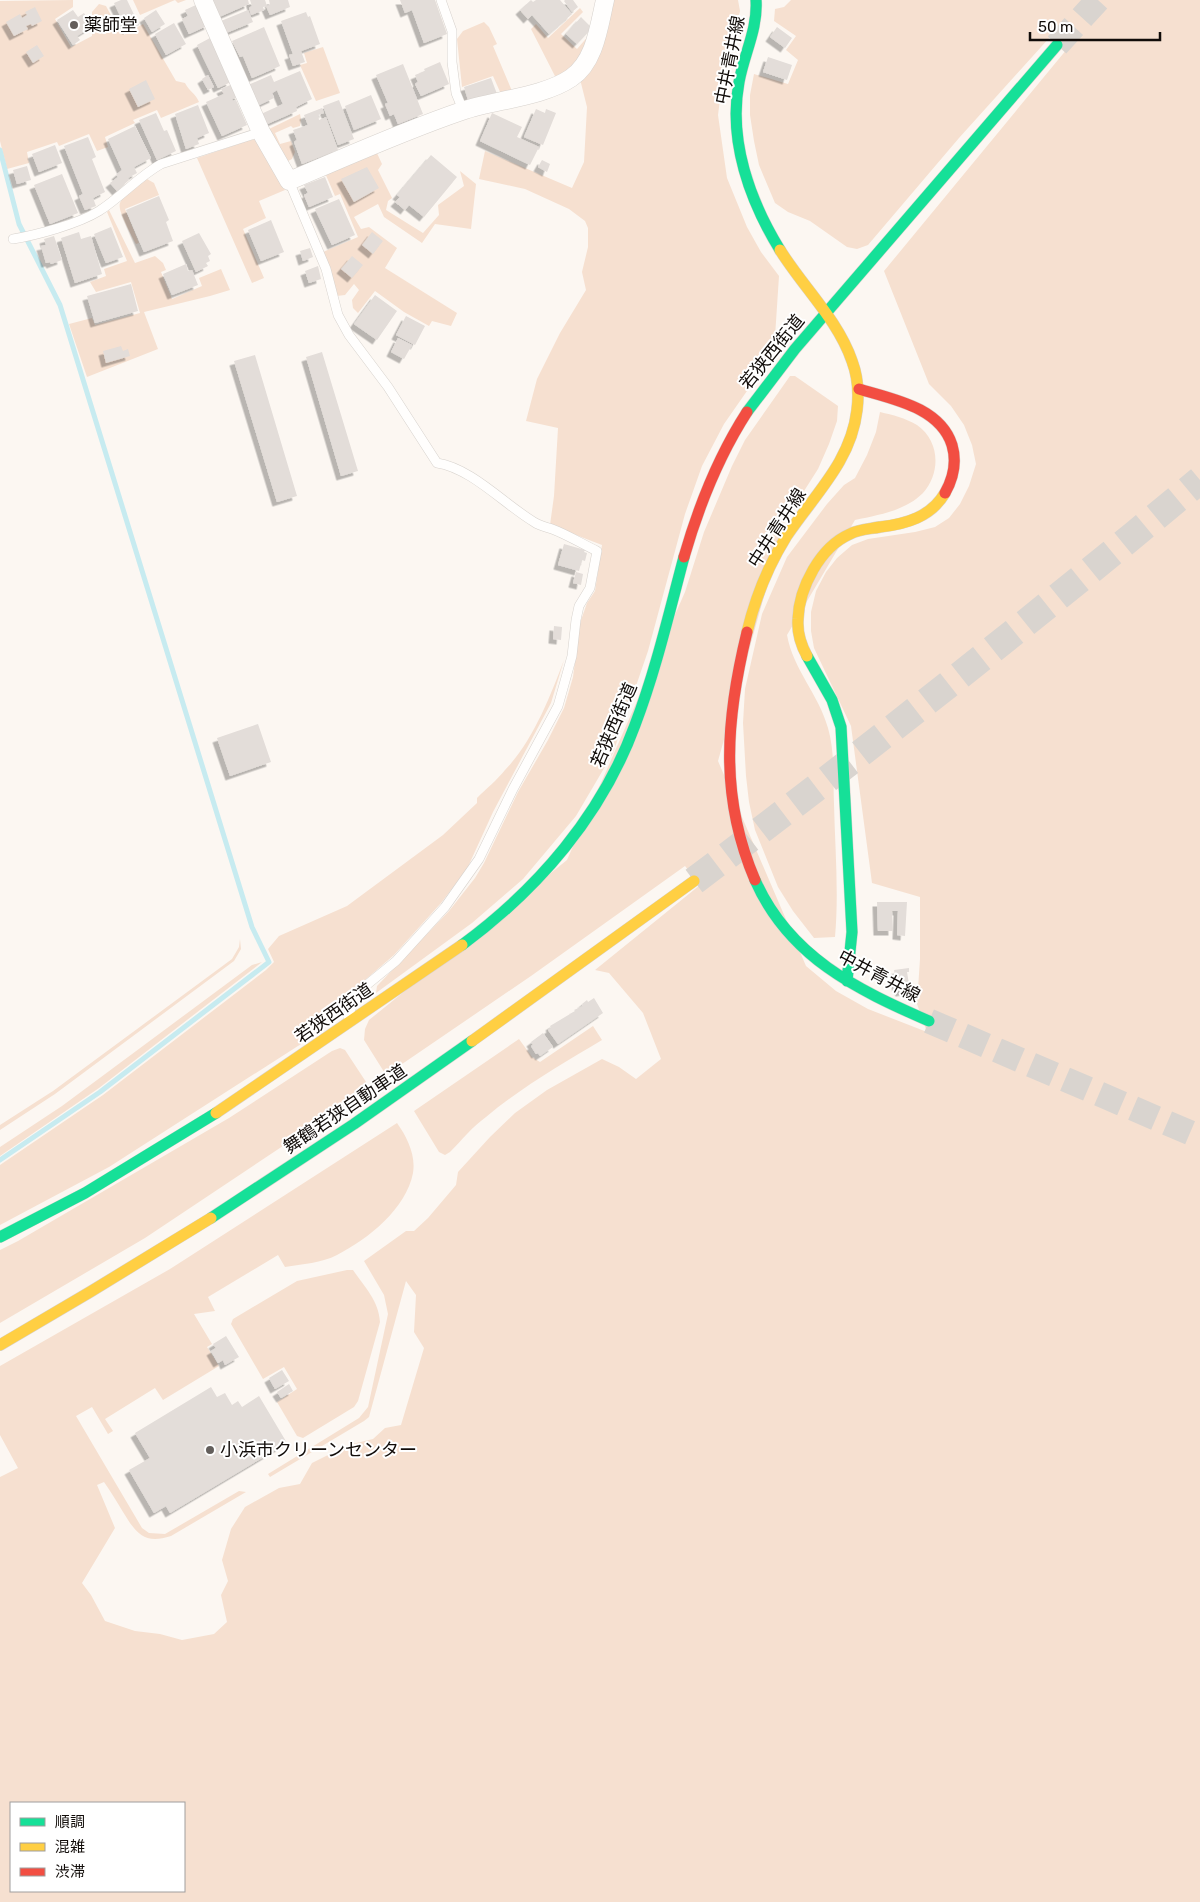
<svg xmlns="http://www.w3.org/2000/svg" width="1200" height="1902" viewBox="0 0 1200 1902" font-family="Rubik,'Noto Sans JP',sans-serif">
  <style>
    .green { fill: #f6e0d0; fill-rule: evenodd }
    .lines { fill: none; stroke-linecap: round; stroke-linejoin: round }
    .stream { stroke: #c7ebf0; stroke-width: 5 }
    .building { fill: #e3ddd9; filter: url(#shadow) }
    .secondary-tunnel { stroke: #d9d4cf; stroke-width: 25; stroke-dasharray: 25 12; stroke-linecap: butt }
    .highway-tunnel { stroke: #d9d4cf; stroke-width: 28; stroke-dasharray: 28 14; stroke-linecap: butt }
    .lane-casing { stroke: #d7d2cd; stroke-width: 10 }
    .street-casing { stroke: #d7d2cd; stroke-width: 19 }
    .fast-casing { stroke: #d7d2cd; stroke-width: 12 }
    .slow-casing { stroke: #d7d2cd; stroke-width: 12 }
    .jam-casing { stroke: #d7d2cd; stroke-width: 12 }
    .lane { stroke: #fffefd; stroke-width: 9 }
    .street { stroke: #fffefd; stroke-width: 18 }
    .fast { stroke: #16e098; stroke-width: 11 }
    .slow { stroke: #ffcf43; stroke-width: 11 }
    .jam { stroke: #f24e42; stroke-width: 11 }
    .poi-dot { fill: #635e5b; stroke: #fff; stroke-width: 2 }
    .labels { text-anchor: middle; stroke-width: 4; stroke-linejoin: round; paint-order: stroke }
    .poi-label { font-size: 18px; fill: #110c09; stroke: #fff; text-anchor: start }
    .street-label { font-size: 18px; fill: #110c09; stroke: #fff }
  </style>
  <defs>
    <filter id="shadow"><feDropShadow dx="-4.5" dy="4.5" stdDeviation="0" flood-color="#0004"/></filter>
  </defs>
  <rect width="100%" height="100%" fill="#fcf7f2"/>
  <path class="green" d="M73,0v7l-18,12 16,28 21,-11v-24l7,-8 7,2 9,17 3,-1 6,13 19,-11 33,57 9,2c4,8 11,11 14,19l-38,16 -4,-8 -24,10 2,3 -30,14 3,10 -11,4 -8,-17 -30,12 -2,-4 -30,10 2,11 -22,6 -7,-28v-140z
    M133,0h53l-8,3 -3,-3 -35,15z
    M609,0h129l2,11 -18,73 -4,31 9,63 20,49 14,25 18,24 -5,76 -50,72 -22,42 -17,48 -37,137 -35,102 -37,63 -53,63 -51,44 -96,70 1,-7 72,-75 26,-33 9,-15 34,-71 30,-52 16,-32 9,-31 7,-54 7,-20 8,-12 7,-46 -52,-20 4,-29 4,-68 -32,-7 11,-42 23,-46 26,-43 -4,-18 6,-25v-19l-3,-7 -16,-12 -44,-20 -46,-10 6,-28 87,37 12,-26 3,-55 -7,-28z
    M791,0h409v1902h-1200v-425l18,-9 -18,-33v-69l170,-97 227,-146c10,14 19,32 16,50 -7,36 -45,66 -76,82 -15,8 -35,9 -52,12l-7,-12 -70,42 7,14 -21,3 18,30 -5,3 12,19 -56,34 -8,-12 -50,31 8,12 -5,3 -16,-27 -16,9 66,112 7,5 16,1 74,-43 7,1 -75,44c-27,9 -35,-3 -48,-24 -6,-10 -12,-20 -19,-30l-7,3 18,43 -33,55 9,12 14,26 30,10 25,3 22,6 32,-6 13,-12 -6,-27 7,-14 -6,-21 9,-31 14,-22 34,-19 21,-4 12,-21 36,-18 25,-6 12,-11 16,-3 23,-77 -10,-16 2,-37 -10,-14 -37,136 -5,4 -94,56 -2,-3 91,-56 9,-11 20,-93 -4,-19 -20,-34 42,-30h8l14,-13 28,-33 2,-13 32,-35 25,-24 32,-23 55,-31 17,8 17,12 25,-20 -18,-46 -34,-40 -14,-3 105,-85 -15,-19 -154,110 -145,99 -22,-35 1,-11 4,-9 198,-160 118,-268 19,-60 28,-66 13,-26 45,-64h5l43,30 -1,15 -8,23 -11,25 -33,52 -67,240 88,205 30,25 32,18 59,23 -10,-28 3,-45v-62l-48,-14 -21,-157 -37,-78 -3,-17v-19l5,-21 10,-19 11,-14 15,-13 16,-6 47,-7 20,-5 14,-9 11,-14 9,-18 7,-22 -4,-19 -8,-20 -13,-19 -22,-22 -45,-113 183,-222 -16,-13 -92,102 -91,107 -11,4 -10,-2 -37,-26 -22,-9 -13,-9 -16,-38 -5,-24 -4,-26v-20l4,-21 34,10 10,-24 -12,-10 10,-14 -22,-15 1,-12 9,-2zM11,1803h173v88h-173z
    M580,8l3,4 -22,22 16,15 14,-16 -5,21 -29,26 -26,-51 5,-5 12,14z
    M484,22l5,5 8,17 -4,2 19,45 -11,3 -8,-18 -31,11 -5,-48 6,-8z
    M323,47l17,46 -24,8 -16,-36 7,-2 -3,-10z
    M300,114l1,5 -1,7 -7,2 -2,-2 -16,7 5,11 11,-3 4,11 -3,7 -6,3 -17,-33z
    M256,139l22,36 7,15 -26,11 7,17 -23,11 21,49 -12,5 -55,-125 50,-17z
    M376,151l6,13 -4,6 14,28 -4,3 -2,9 37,23 16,-18 -1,-10 26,-19 -4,-15 16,13 -5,45 -36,-5 -13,19 -38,-26 -6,-13 -24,13 7,12 8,-2 28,21 -12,20 72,45 -6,13 -19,-5 -3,5 -25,-14 -29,-21 -17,22 -5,-5 -1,-8 7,-10 -5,-6 -9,11 -8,1 -14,-44 35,-15 -18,-43 -5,2 -10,-23z
    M147,179l7,4 5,12 -34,14 14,34 -3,1c-4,-8 -19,-33 -16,-41 3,-10 19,-18 27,-24z
    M109,210l26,53 20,-7 8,7 3,7 -5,2 11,27 30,-13 -3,-8 22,-9 9,21 -20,6 -66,16 14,37 -71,28 -18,-53 23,-6 3,7 45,-12 -9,-31 -35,10 -6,-10 16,-6 -2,-7 23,-8 -20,-49z
    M880,412c13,3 25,6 37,13 23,16 24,48 6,68 -18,18 -45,22 -68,27l-68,115c6,34 32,60 41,93 7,24 5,51 6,76 1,44 5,89 1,133l-21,1 -21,-27 -15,-24 -23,-57 -6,-28 -3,-26 -3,-53 2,-34 17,-75 25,-57 40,-53 17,-19 11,-7 12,-23 9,-23z
    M564,660l-13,43 -58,109 -26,57 -26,34 -47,52 -36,31 -9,5 -20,28 -17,18 -203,130 -109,58v-60l103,-70 163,-125 8,-8 -6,-13 11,-13 68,-30 96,-71 34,-32v-5c9,-9 20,-18 28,-28 28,-29 45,-73 59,-110z
    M240,939l1,10 -7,12 -179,133 -55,36v-5l53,-34 179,-132 7,-12z
    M262,962l-163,126 -99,68v-9l62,-41 190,-141z
    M593,1026l9,14c-40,24 -80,47 -116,77 -14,10 -24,23 -36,35l-5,3 -6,-3 -25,-41 105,-72 13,18 8,5z
    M340,1048l5,2 25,38 -225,150 -145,85v-73l18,-9 211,-123 103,-67z
    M347,1270h6c11,16 26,31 27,52l-22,79 -4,6 -51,31 -6,-2 -20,-34 20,-13 -13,-22 -21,12 -32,-55 2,-5 64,-38z"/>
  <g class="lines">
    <path class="stream" d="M0,150l19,74 41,81 192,622 17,35 -169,130 -100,68"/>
  </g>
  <path class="building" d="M121,0h6l12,25 -12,5 -13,-27z
    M211,0h37l1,4 -30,13z
    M250,0h15l2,6 -4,1 1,3 -13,5 -2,-7 3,-2z
    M269,0h19l2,7 -20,8 -4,-9 4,-1z
    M400,0h35l12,34 -23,9 -12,-33 -7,3z
    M531,0l2,2 3,-2h24l12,14 -23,20 -17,-19 -4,4 -8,-9z
    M565,0h8l5,7 -6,5 -8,-11z
    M198,4l11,21 -20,9 -7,-15 6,-3 -3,-6z
    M35,7l7,14 -10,5 -1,-2 -5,2 2,3 -14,7 -8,-14 14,-8 2,4 5,-3 -2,-3z
    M73,10l5,7 6,-4 4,7 -2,2 4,6 -13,8 3,4 -7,5 -16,-25z
    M156,10l9,14 -13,8 -8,-14z
    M248,10l5,12 -27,11 -5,-12z
    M306,12l2,5 2,-1 10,28 -19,7 4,11 -12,4 -4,-11 4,-1 -12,-33z
    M581,17l11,11 -15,16 -11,-10z
    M174,23l12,21 -20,11 -11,-21z
    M264,27l16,39 -28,12 -9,-22 -3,1 -8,-16z
    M777,27l15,11 -7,10 -15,-11z
    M210,38l21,44 -13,6 -21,-43z
    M37,45l7,11 -11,7 -7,-11z
    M768,57l24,8 -5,15 -24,-8z
    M440,62l9,22 -28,12 -6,-12 3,-2 -3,-7 10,-4 -1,-2z
    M403,64l20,50 -25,10 -4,-10 -4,2 -5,-12 3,-1 -12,-28z
    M300,71l12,28 -16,8 1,4 -32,14 -4,-11 22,-10 -6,-14 -5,3 2,5 -17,8 -9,-21 23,-10 3,7z
    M208,75l6,12 -6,3 -6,-11z
    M491,78l6,16 -28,9 -5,-16z
    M146,80l9,19 -17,8 -9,-18z
    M235,83l5,13 -8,3 1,2 3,-1 11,25 -25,11 -16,-34 18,-8 -3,-5z
    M371,95l10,24 -27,11 -9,-24z
    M339,100l15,39 -16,6 -15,-39z
    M198,105l11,28 -12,5 2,6 -13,5 -11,-35z
    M322,108l2,5 -6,2 1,5 7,-3 12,33 -36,14 -8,-22 3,-2 -4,-10 15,-5 -4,-10z
    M536,109l9,4 1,-4 10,4 -13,32 -19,-8z
    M156,113l8,18 3,-1 9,21 -19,9 -18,-40z
    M492,113l30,14 -5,10 22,10 -9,18 -50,-24z
    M135,126l16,32 -17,9 3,6 -9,5 1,2 -12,11 -7,-8 8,-6 -2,-2 6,-5 -14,-31z
    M88,137l8,20 -4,2 13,33 -12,6 3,8 -11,4 -6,-14 4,-2 -19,-48z
    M55,145l7,18 -23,9 -7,-18z
    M431,155l26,22 -33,40 -15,-12 -4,5 -10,-8 5,-5 -3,-2z
    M542,160l8,4 -3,8 -9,-5z
    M27,166l4,14 -14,4 -4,-14z
    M367,167l12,21 -25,14 -13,-23z
    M62,174l16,39 -28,11 -16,-39z
    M325,177l8,20 -24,10 -5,-12 4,-2 -4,-8z
    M159,196l10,24 -3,2 7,19 -29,11 -18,-42z
    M339,199l16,36 -23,10 -17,-36z
    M271,220l13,32 -23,9 -13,-31z
    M111,227l12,30 -17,6 -12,-29z
    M79,232l2,7 10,-3 11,38 -27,9 -14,-45z
    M372,232l11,9 -10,13 -11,-9z
    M199,233l12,21 -3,2 2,5 -4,2 2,3 -12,6 -14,-31z
    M54,236l8,24 -11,4 -1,-2 -4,1 -5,-17 5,-1 -2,-6z
    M310,248l3,9 -10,4 -3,-10z
    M352,256l11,9 -11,13 -11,-9z
    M186,264l2,7 4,-1 6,15 -26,10 -9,-21z
    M318,266l3,13 -12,4 -4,-12z
    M131,284l7,27 -43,12 -8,-27z
    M375,295l22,16 -20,29 -23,-16z
    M406,316l19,10 -10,19 -19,-10z
    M398,338l14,7 -8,14 -13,-7z
    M121,346l2,5 5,-2 2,7 -24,7 -3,-12z
    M322,352l36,119 -17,5 -35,-119z
    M255,355l42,141 -20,6 -43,-141z
    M564,544l21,6 -1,2 3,1 -2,8 -3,-1 -3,11 -21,-6z
    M576,572l7,2 -2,11 -8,-2z
    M554,626l8,1 -1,13 -8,-1z
    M258,724l13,38 -41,14 -13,-38z
    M877,902h30l-2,34 -8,-1 1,-24h-6l1,20h-15z
    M909,968v4h-2l3,18 -10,2 -1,-5 -2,1 -3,-18z
    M594,998l9,15 -45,31 -10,-14 3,-2 -1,-2 25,-15 -1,-1 9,-4 -1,-2 5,-4 1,2z
    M543,1033l10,14 -13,9 -2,-3 -2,1 -5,-8 2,-1 -2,-3z
    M226,1336l13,21 -14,8 -2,-5 -5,3 -7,-12 5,-3 -3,-4z
    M282,1370l7,11 -14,8 -6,-11z
    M289,1384l4,7 -12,7 -4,-6z
    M211,1387l6,10 8,-4 7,12 6,-4 4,6 17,-11 28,47 -117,70 -4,-7 -12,7 -25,-43 21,-12 -15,-25z"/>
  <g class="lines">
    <path class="secondary-tunnel" d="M1057,45l41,-45
      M929,1021l271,116"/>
    <path class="highway-tunnel" d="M694,881c172,-130 341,-263 506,-401"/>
    <defs>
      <path id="lane" d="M441,0l11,31v31l4,31 7,17
        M289,181l37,88 12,46 11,20 39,52 49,76c34,5 67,41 97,59 6,4 12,5 18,7 16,6 30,15 45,22l-7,37 -11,18 -3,14 -4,36 -14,50 -45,83 -34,70 -34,48 -49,54 -38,31 -10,24
        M13,239c24,-4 65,-15 86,-28 22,-14 39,-34 62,-47l100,-32"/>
      <path id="street" d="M203,0l58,132 28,49c57,-24 114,-50 173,-70 32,-11 81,-14 109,-33 24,-16 28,-52 34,-78"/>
      <path id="fast" d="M756,0c2,29 -12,54 -17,82 -11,59 11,119 41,168
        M747,412l48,-63 262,-304
        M807,656l25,44 9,27 11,205 -5,49
        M755,880c34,77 101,109 174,141
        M462,945c76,-56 140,-130 173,-220 21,-55 34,-112 49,-168
        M211,1218l143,-94 118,-83
        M0,1237l85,-44 131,-80"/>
      <path id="slow" d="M747,632c8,-33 21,-66 39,-95 28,-42 65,-75 71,-127 2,-16 1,-33 -5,-49 -14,-41 -49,-74 -72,-111
        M807,656c-6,-11 -10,-24 -9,-37 1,-31 22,-72 52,-85 9,-5 20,-5 30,-7 26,-3 51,-10 65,-34
        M472,1041l222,-160
        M216,1113l246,-168
        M0,1345l90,-53 121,-74"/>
      <path id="jam" d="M859,389c33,10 81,18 93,56 5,17 2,32 -7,48
        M684,557c15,-52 34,-100 63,-145
        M747,632c-21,86 -28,164 8,248"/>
    </defs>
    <use href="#lane" class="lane-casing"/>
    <use href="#street" class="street-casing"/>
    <use href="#fast" class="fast-casing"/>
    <use href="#slow" class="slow-casing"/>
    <use href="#jam" class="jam-casing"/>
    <use href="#lane" class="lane"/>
    <use href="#street" class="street"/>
    <use href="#fast" class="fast"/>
    <use href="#slow" class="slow"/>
    <use href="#jam" class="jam"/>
  </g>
  <g class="poi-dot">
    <circle cx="74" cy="25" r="5"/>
    <circle cx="210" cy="1450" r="5"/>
  </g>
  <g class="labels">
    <g class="poi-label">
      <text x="84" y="31">薬師堂</text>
      <text x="220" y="1456">小浜市クリーンセンター</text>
    </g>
    <g class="street-label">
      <text transform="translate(730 60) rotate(-79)" y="6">中井青井線</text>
      <text transform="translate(772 352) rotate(-51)" y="6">若狭西街道</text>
      <text transform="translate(777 528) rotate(-57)" y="6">中井青井線</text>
      <text transform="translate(614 725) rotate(-67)" y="6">若狭西街道</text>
      <text transform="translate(879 976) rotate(28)" y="6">中井青井線</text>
      <text transform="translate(334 1013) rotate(-35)" y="6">若狭西街道</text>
      <text transform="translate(345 1109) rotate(-34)" y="6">舞鶴若狭自動車道</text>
    </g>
  </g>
  <rect x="10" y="1802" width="175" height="90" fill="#ffffff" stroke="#a09e9d"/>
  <rect x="20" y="1818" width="25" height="8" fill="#16e098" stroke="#a09e9d"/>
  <text x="55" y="1827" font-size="15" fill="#110c09">順調</text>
  <rect x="20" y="1843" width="25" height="8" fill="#ffcf43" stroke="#a09e9d"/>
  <text x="55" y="1852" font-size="15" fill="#110c09">混雑</text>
  <rect x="20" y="1868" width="25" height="8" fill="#f24e42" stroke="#a09e9d"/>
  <text x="55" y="1877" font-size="15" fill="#110c09">渋滞</text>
  <path d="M1030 32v8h130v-8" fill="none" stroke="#110c09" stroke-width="2.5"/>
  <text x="1038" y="32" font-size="15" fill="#110c09" stroke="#ffffff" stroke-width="4" paint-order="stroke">50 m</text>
</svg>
